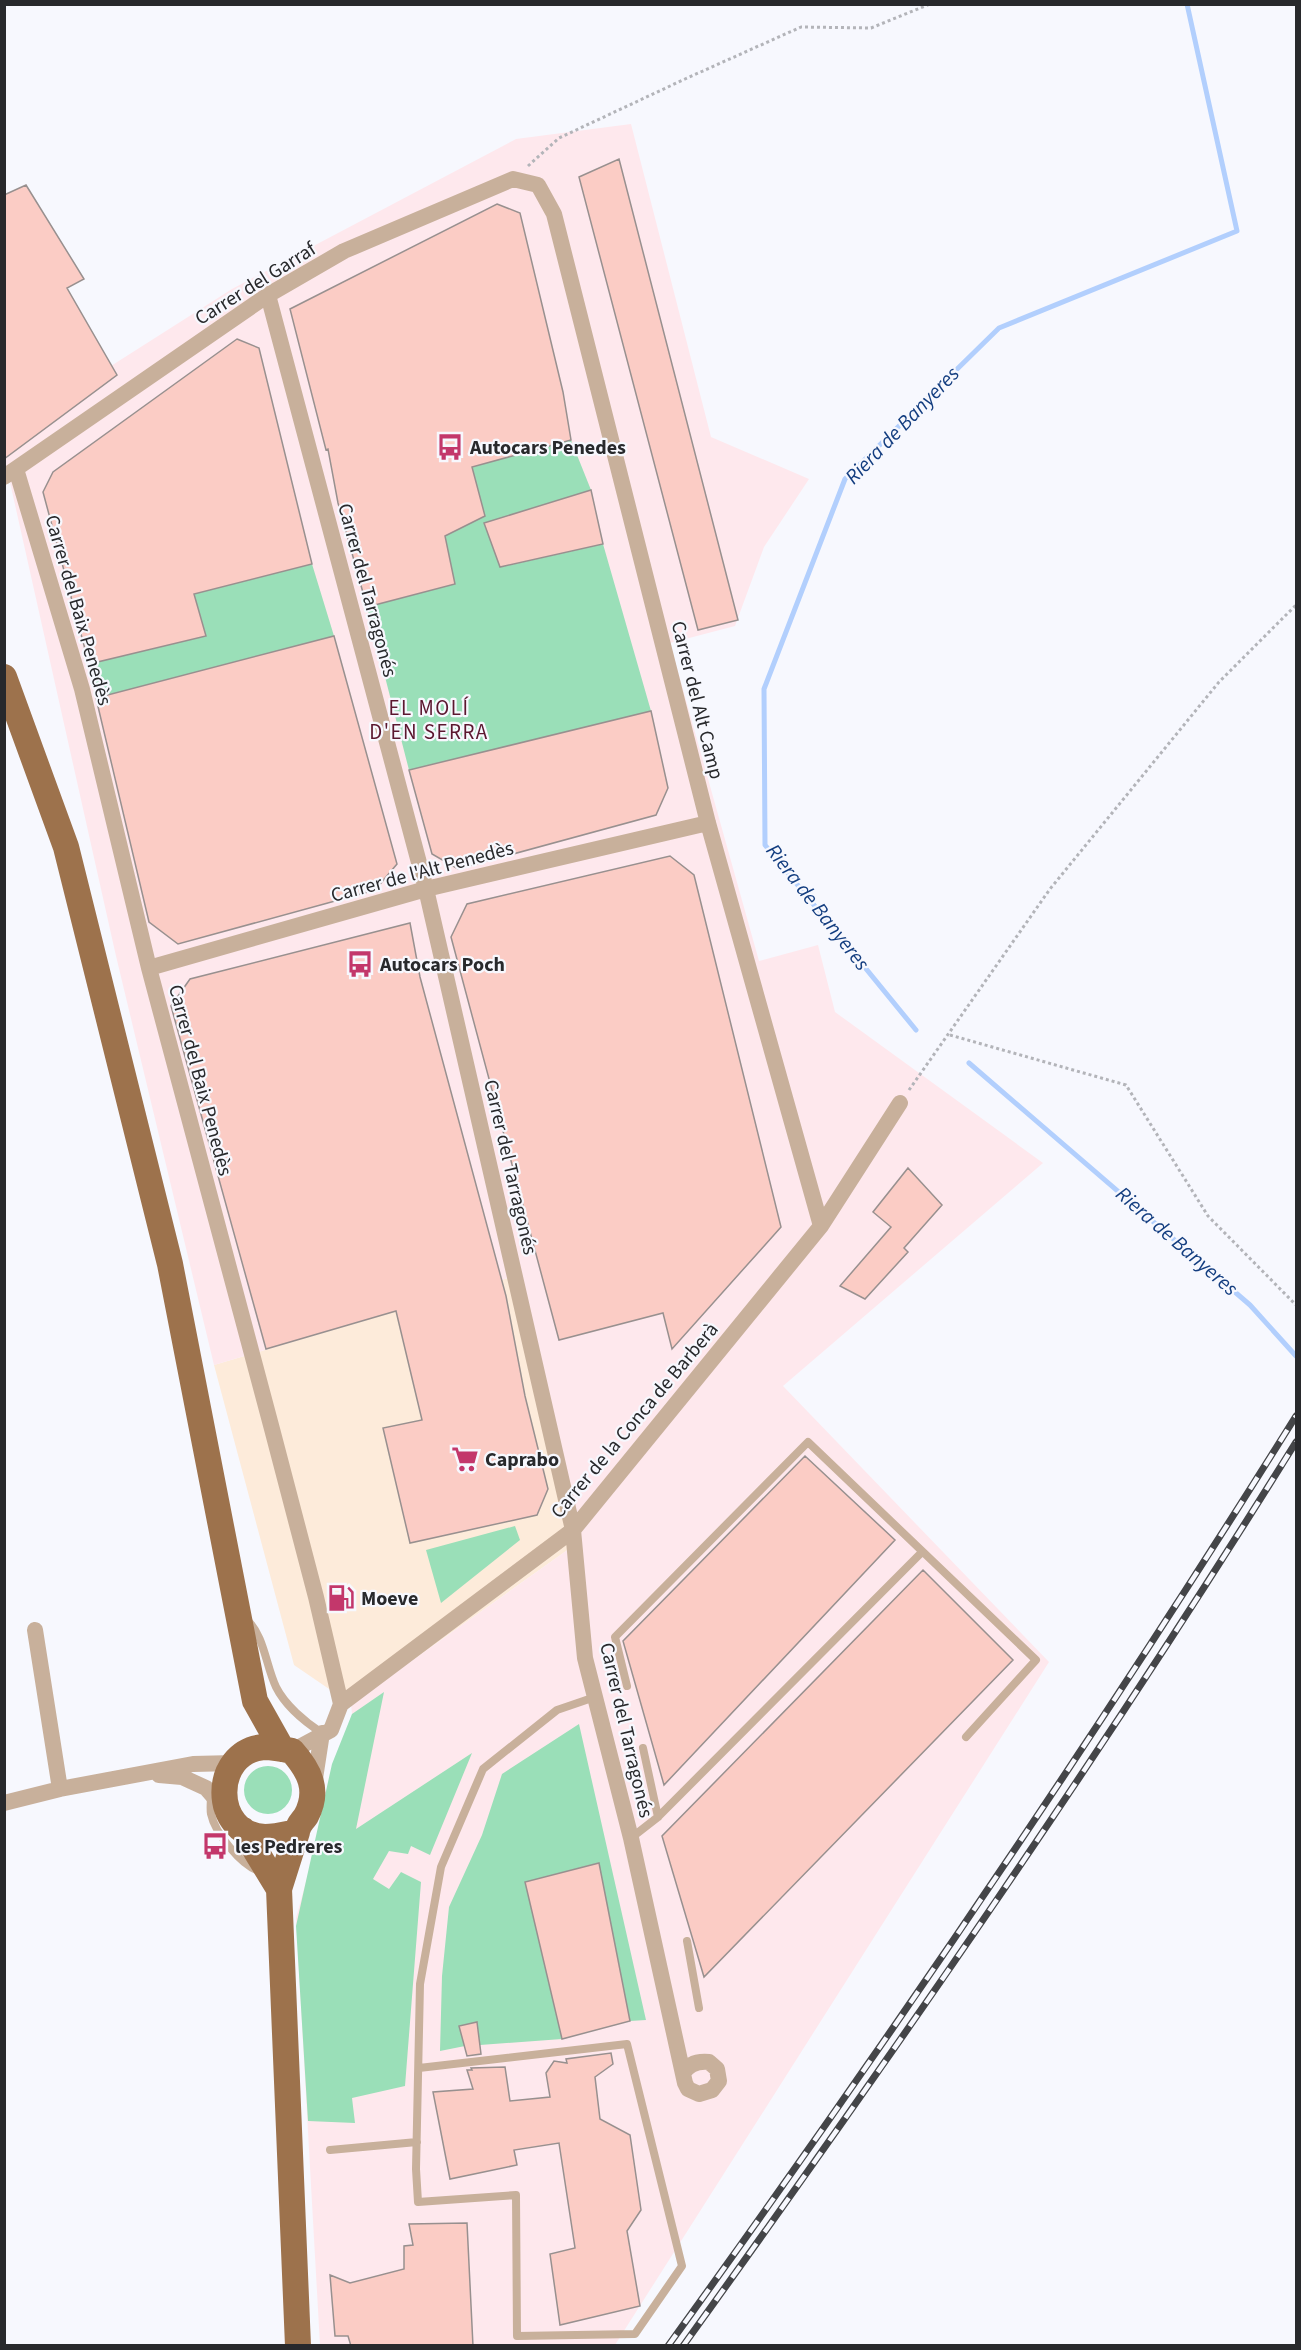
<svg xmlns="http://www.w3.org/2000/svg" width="1301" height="2350" viewBox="0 0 1301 2350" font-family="'Source Sans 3',sans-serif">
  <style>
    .commercial { fill: #fdebda }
    .industrial { fill: #fee8ed }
    .green { fill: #9adfb8 }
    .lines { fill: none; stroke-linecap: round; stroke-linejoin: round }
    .stream { stroke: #b2cffd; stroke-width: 5 }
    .building { fill: #fbccc5; stroke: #98908f; stroke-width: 1.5 }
    .path { stroke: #b3b4b9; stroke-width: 3; stroke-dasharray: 3 3; stroke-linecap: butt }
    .lane { stroke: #c8b09b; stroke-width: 8 }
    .street { stroke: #c8b09b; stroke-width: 16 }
    .primary { stroke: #9d724c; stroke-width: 26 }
    .rail-casing { stroke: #444548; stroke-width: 7 }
    .rail { stroke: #f7f8fe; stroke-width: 4.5; stroke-dasharray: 14; stroke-linecap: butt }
    .labels { text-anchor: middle; stroke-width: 4.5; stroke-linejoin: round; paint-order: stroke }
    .street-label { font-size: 20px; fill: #28292c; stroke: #f7f8fe }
    .poi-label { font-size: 20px; font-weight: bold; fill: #28292c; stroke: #f7f8fe; text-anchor: start }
    .water-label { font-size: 21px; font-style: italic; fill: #143e80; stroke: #f7f8fe }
    .neighbourhood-label { font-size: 21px; letter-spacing: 1.5px; fill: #5b172f; stroke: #f7f8fe }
  </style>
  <rect width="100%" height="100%" fill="#f7f8fe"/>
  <path class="commercial" d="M508,1278l68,266 -225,160 -57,-39 -80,-300z"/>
  <path class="industrial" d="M631,124l80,313 98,42 -45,68 -29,79 -65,17 89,318 59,-16 17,67 208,151 -260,223 266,276 -434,683h-295l-24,-427 56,-204 -1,-10 225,-160 -68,-266 -294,87 -98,-409 -111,-496 -1,-26 228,-145 284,-150z"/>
  <path class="green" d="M571,440l20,50 -107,34 17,43 102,-23 48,167 -242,59 -42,-163 88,-23 -10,-48 27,-69z
    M312,564l22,72 -238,62 -7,-34 117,-28 -12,-42z
    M515,1526l5,14 -79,63 -15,-53z
    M384,1692l-28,137 116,-76 -42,102 -19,-9 -3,8 -19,-3 -16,28 16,10 12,-17 20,10 -16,204 -53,12 3,25 -47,-2 -12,-195 36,-162 20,-50z
    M579,1724l67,296 -16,1 -32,-158 -73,19 37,157 -82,6 -3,-23 -18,4 6,20 -25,5 2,-75 7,-69 33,-72 20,-61z
    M244 1790a24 24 0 1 1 48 0a24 24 0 1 1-48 0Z"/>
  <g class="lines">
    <path class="stream" d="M916,1030l-151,-185 -1,-156 81,-210 154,-151 238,-97 -50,-227
      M969,1063l281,242 46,51"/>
  </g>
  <path class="building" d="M619,159l119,461 -40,10 -119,-453z
    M26,185l58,94 -17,9 50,87 -113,84v-264z
    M497,204l23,9 43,179 8,48 -99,27 13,49 -40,20 10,48 -88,23 -29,-104 -10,-54 -2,1 -36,-141z
    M237,339l22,9 53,216 -118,30 12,42 -117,28 -46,-172 10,-20z
    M591,490l12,54 -103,23 -16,-44z
    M334,636l63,228 -22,26 -197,54 -29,-22 -53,-224z
    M651,711l17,77 -12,27 -198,54 -26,-15 -23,-84z
    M670,856l24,19 87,352 -109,122 -9,-36 -104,27 -108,-403 16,-33z
    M410,923l10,54 86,319 19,100 23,93 -11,26 -127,28 -27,-115 39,-8 -26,-109 -130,38 -95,-343 19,-27z
    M908,1168l34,37 -38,43 4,4 -43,47 -25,-13 51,-59 -18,-15z
    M805,1456l90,84 -231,245 -41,-144z
    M923,1570l90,90 -309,317 -42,-141z
    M599,1863l31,158 -68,18 -37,-157z
    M477,2022l4,32 -14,2 -8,-30z
    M611,2053l2,11 -18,13 5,42 30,16 11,75 -14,21 13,75 -80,19 -10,-71 25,-6 -16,-105 -45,7 3,15 -67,14 -17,-87 40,-3 -6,-19h5l-1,-2 34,-1 5,34 40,-4 -4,-24 8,-12 13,2 -1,-4z
    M467,2223l6,123h-122l-3,-10h-13l-5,-61 20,8 54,-14v-23l9,-1 -4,-21z"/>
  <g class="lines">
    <path class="path" d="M528,166l31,-28 126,-59 116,-52 70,1 59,-24
      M950,1035l176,50 82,131 88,89
      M909,1090l141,-201 169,-207 77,-77"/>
    <path class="lane" d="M247,1620c17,15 19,46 29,67 9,18 29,35 46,46
      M627,1686l-12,-49 193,-195 228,218 -70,77
      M643,1748l15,69
      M211,1795c0,6 -1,14 0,19 4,19 30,51 48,57
      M631,1838l27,-21 264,-265
      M687,1941l12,67
      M419,2068l208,-24 55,222 -47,68 -118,2 -1,-141 -98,7 -2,-33 4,-185 21,-117 42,-98 74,-59 38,-13
      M330,2150l87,-8"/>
    <path class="street" d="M268,295l158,594 147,641 12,128 46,180 54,245 3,6 11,5 13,-4 7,-9 -2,-12 -8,-7c-11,-1 -21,2 -26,12
      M16,469l66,220 67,279 123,461 44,168 25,107
      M4,477l264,-182 76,-44 169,-72 25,6 16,29 154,609 113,403
      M149,968l277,-79 282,-66
      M35,1630l25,159
      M292,1751l39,-21 10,-26 232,-174 248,-304 79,-123
      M159,1775l23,2 24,11 20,23
      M314,1785l8,-52
      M4,1803l56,-14 133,-25 41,-1"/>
    <path class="primary" d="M4,677l62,170 104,417 85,437 27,48
      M243,1830l36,59
      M297,1832c-10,2 -22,5 -32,5 -54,-2 -54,-86 -1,-90 9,0 19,2 28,4 17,19 28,39 14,65 -4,6 -8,8 -9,16l-18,57 19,457"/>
    <defs>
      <path id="rail" d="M668,2346c219,-303 430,-613 628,-930
        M683,2346c213,-296 421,-595 613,-904"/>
    </defs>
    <use href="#rail" class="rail-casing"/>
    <use href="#rail" class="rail"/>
  </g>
  <defs>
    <symbol id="bus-bare" viewBox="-9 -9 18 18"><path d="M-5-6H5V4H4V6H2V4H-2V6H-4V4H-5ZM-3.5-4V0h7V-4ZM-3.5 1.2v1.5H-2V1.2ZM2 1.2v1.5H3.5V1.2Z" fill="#c3376b" stroke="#f7f8fe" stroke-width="2.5" paint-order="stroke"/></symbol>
    <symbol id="supermarket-bare" viewBox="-9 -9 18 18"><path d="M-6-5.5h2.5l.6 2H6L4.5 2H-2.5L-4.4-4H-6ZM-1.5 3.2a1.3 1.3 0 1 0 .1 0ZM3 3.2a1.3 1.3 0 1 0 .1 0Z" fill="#c3376b" stroke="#f7f8fe" stroke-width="2.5" paint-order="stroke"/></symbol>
    <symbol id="fuel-bare" viewBox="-9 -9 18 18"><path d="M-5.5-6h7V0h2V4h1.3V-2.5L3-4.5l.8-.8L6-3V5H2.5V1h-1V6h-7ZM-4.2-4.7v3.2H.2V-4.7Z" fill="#c3376b" stroke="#f7f8fe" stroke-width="2.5" paint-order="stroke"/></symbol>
  </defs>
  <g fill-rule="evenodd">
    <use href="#bus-bare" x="431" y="428" width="38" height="38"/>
    <use href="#bus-bare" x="341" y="945" width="38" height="38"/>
    <use href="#supermarket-bare" x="446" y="1440" width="38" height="38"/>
    <use href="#fuel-bare" x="322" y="1579" width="38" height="38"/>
    <use href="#bus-bare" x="196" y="1827" width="38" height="38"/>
  </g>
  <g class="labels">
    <g class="street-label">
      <text transform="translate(255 283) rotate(-32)" y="7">Carrer del Garraf</text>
      <text transform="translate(368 590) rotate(75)" y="7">Carrer del Tarragonés</text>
      <text transform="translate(79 610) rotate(74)" y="7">Carrer del Baix Penedès</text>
      <text transform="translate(698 700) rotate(76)" y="7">Carrer del Alt Camp</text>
      <text transform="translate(422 871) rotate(-15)" y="7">Carrer de l'Alt Penedès</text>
      <text transform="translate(201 1080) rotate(75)" y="7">Carrer del Baix Penedès</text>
      <text transform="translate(511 1167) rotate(77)" y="7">Carrer del Tarragonés</text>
      <text transform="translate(634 1420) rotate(-50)" y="7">Carrer de la Conca de Barberà</text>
      <text transform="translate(627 1730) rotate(77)" y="7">Carrer del Tarragonés</text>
    </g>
    <g class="poi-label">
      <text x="470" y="454">Autocars Penedes</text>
      <text x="380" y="971">Autocars Poch</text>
      <text x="485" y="1466">Caprabo</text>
      <text x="361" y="1605">Moeve</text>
      <text x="235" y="1853">les Pedreres</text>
    </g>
    <g class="water-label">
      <text transform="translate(902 425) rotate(-46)" y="7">Riera de Banyeres</text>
      <text transform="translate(818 907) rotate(52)" y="7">Riera de Banyeres</text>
      <text transform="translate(1177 1241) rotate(41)" y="7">Riera de Banyeres</text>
    </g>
    <g class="neighbourhood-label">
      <text x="429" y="715">EL MOLÍ<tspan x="429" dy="24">D'EN SERRA</tspan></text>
    </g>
  </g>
  <rect width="1301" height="2350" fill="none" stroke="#28292c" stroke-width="12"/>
</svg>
